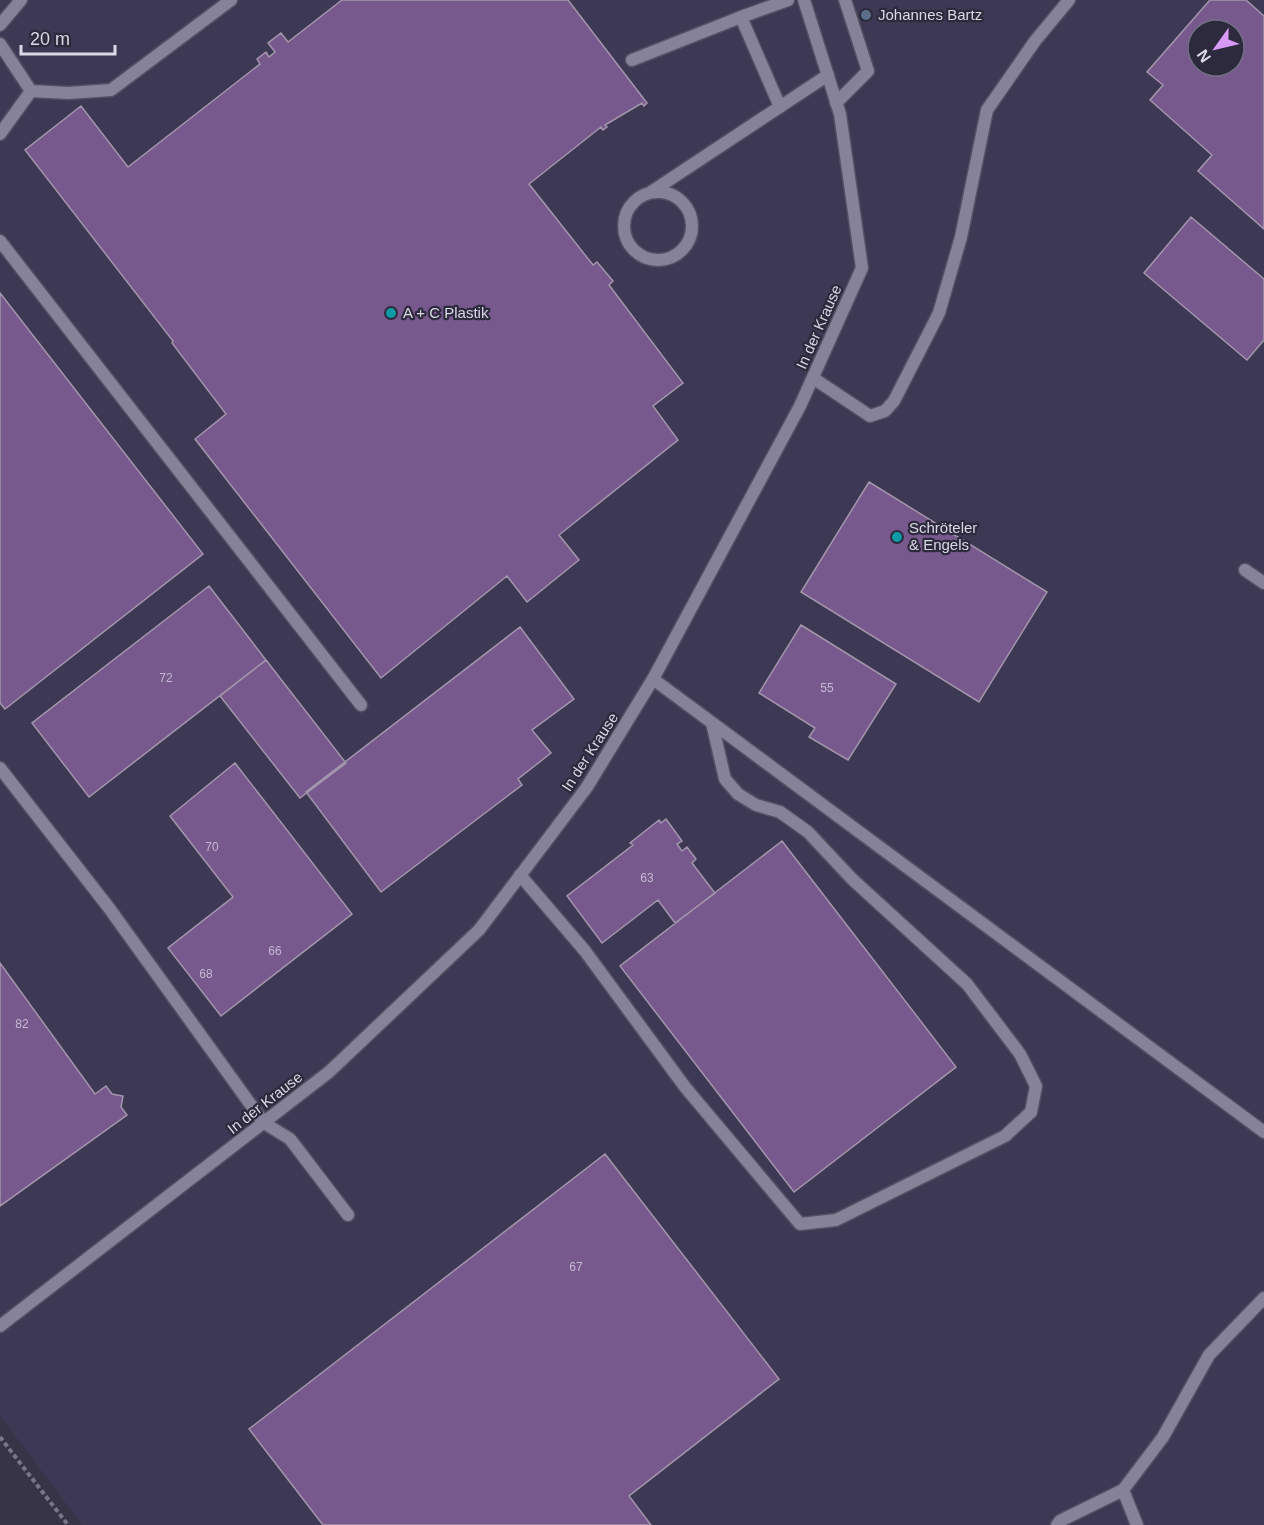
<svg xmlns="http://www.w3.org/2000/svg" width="1264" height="1525" viewBox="0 0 1264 1525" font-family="Arial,sans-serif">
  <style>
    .built { fill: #3d3853; fill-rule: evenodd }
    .building { fill: #78598e; stroke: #a396ac; stroke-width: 1.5; fill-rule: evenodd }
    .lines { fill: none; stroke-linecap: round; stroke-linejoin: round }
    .lane-casing { stroke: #545062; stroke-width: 15 }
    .street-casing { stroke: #545062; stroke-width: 15 }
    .path { stroke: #787687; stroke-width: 4; stroke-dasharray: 4.5 3; stroke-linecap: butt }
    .lane { stroke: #85829a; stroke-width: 12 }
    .street { stroke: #85829a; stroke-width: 12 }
    .service-dot { fill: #5c6f8a; stroke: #2d2a3d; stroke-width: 2 }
    .culture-dot { fill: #0f9aa8; stroke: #2d2a3d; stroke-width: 2 }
    .labels { text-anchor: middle; stroke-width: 4.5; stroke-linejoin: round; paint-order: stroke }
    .number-label { font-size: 12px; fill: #c2b9d0 }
    .poi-label { font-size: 15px; fill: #dbd9e6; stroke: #2d2a3d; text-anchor: start }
    .street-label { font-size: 15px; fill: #dbd9e6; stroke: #2d2a3d }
  </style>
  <rect width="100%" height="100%" fill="#373448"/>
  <path class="built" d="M0,0h1264v1525h-1182l-82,-109zM1198,30h36v36h-36z"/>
  <path class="building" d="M342,0h226l79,103 -3,3 -2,-3 -37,22 2,2 -4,3 -2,-3 -72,57 64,81 4,-3 16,19 -4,4 74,98 -30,23 25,34 -119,95 20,25 -52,42 -20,-26 -126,102 -186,-239 31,-25 -54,-71 1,-2 -148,-191 56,-44 47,61 132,-103 -3,-5 9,-7 3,5 6,-5 -7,-9 13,-10 7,9z
    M1210,0h36l18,16v213l-66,-58 14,-16 -62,-55 13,-15 -16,-13zM1198,30h36v36h-36z
    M1191,217l73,62v61l-17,20 -103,-87z
    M0,293l203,261 -198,155 -5,-6z
    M869,482l178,110 -68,110 -178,-110z
    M209,586l57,74 -177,137 -57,-74z
    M801,625l95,59 -48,76 -39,-23 6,-9 -56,-35z
    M520,627l54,72 -42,31 19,23 -33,26 4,6 -141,107 -75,-100z
    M266,660l80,103 -46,35 -80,-102z
    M235,763l117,151 -131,102 -53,-68 65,-51 -63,-81z
    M666,819l16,22 -5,3 5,7 5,-4 9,12 -4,4 23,30 -40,30 -17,-23 -56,43 -35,-47 66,-51 -3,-2 29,-23 2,3z
    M782,841l174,226 -162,125 -174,-226z
    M0,963l95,131 11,-8 6,8 11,2 -2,11 6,8 -127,91z
    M605,1154l174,225 -150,117 22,29h-328l-74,-96z"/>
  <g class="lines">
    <defs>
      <path id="lane" d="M741,17l47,-17
        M0,25l21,-25
        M0,44l31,47
        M632,60l109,-43 39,90
        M836,103l32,-32 -23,-71
        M0,134l31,-43 37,2 43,-3 120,-90
        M624 226a34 34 0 1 1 68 0a34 34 0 1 1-68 0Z
        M651,192l177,-117
        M0,241l361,464
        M813,378l57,38 15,-5 9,-10 45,-88 22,-76 26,-127 48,-69 34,-41
        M1245,570l19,13
        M653,679l611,453
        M0,768l109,140 155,215 26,16 58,76
        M520,875l65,76 100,136 115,137 36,-4 169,-84 26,-24 5,-26 -16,-32 -53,-70 -115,-105 -44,-47 -28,-20 -24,-7 -18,-11 -13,-15 -13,-56
        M1123,1490l14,35
        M1057,1525l3,-4 63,-31 40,-53 46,-82 55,-57"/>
      <path id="street" d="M0,1326l329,-254 150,-142 108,-143 66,-108 147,-273 62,-138 -22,-154 -36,-114"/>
    </defs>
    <use href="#lane" class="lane-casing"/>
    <use href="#street" class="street-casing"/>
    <path class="path" d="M0,1437l68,88"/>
    <use href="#lane" class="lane"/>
    <use href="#street" class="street"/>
  </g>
  <circle class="service-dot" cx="866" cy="15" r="6"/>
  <g class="culture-dot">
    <circle cx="391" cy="313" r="6"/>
    <circle cx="897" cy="537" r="6"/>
  </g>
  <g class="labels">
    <g class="number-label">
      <text x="166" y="682">72</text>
      <text x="827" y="692">55</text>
      <text x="212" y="851">70</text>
      <text x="647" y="882">63</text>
      <text x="275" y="955">66</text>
      <text x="206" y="978">68</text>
      <text x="22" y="1028">82</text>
      <text x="576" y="1271">67</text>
    </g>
    <g class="poi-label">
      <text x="878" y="20">Johannes Bartz</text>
      <text x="403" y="318">A + C Plastik</text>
      <text x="909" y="533">Schröteler<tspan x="909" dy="17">&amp; Engels</tspan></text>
    </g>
    <g class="street-label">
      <text transform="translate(819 327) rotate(-66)" y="5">In der Krause</text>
      <text transform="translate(590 752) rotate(-57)" y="5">In der Krause</text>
      <text transform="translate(265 1103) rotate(-38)" y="5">In der Krause</text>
    </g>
  </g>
  <g transform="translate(1216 48) rotate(236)"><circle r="28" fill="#2d2a3d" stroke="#737081" stroke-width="1.5"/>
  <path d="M0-4.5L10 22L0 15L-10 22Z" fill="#d99af7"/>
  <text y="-9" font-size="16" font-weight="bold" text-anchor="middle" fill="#dbd9e6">N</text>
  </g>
  <path d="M21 45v9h94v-9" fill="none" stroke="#dbd9e6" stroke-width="3"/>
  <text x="30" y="45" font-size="18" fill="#dbd9e6" stroke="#2d2a3d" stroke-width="4.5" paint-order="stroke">20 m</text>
</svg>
